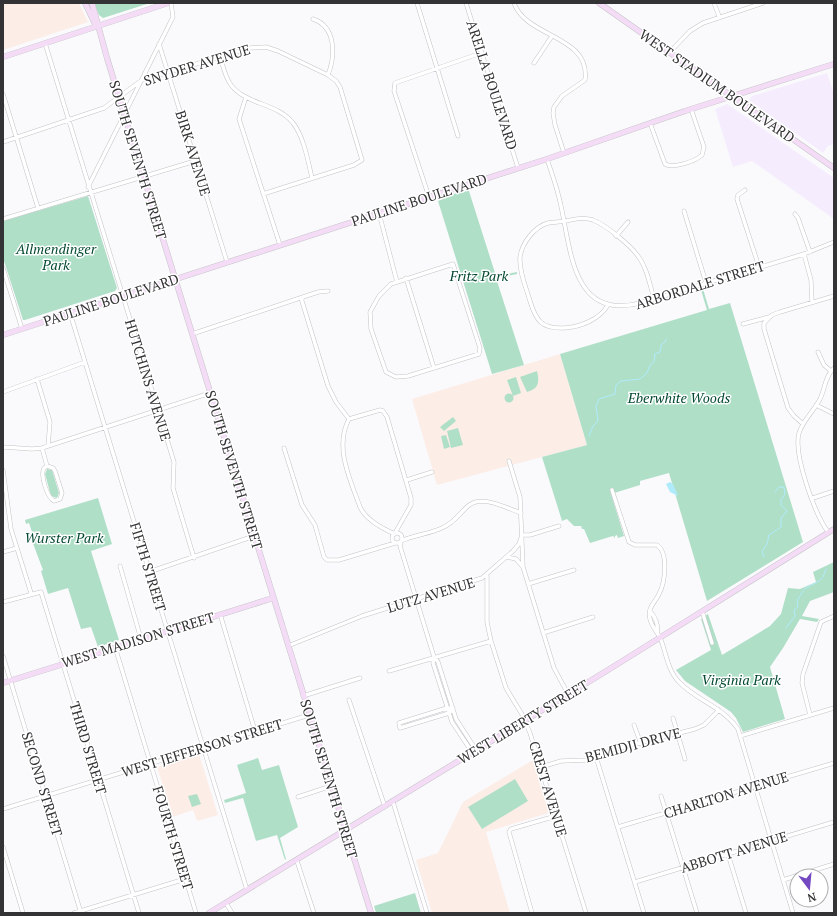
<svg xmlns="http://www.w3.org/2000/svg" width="837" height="916" viewBox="0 0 837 916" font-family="'PT Serif',serif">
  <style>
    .commercial { fill: #f5edfd }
    .education { fill: #fcede7 }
    .green { fill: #b0dfc8 }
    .water { fill: #b0ebfc }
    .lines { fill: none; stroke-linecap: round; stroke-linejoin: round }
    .stream { stroke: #b0ebfc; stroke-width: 1 }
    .street-casing { stroke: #c4c4c7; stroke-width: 4.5 }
    .secondary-casing { stroke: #c4c4c7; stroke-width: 6 }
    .street { stroke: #fff; stroke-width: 3.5 }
    .secondary { stroke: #f4dcf7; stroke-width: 5 }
    .labels { text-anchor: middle; stroke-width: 3; stroke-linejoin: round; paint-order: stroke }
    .street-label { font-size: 14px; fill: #333335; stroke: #fff }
    .park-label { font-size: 14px; font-style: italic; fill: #044a32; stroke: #fff }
  </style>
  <rect width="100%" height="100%" fill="#fafafd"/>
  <path class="commercial" d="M827,73l7,21v50l-6,2 -5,7 -74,-53 3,-4z
    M727,104l107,74v41l-82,-58 -19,6 -18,-58z"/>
  <path class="education" d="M3,3h76l9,19 -85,28z
    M560,354l27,91 -150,40 -25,-86z
    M199,754l19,61 -21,6 -4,-11 -20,7 -16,-50z
    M533,760l16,53 -63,19 24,81h-78l-16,-53 22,-7 25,-51z"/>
  <path class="green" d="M94,3h56l-47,15 -4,-3z
    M468,188l28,88 21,-4v2l-21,4 28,87 -32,9 -54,-173z
    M88,196l29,92 -2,3 -90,29h-2l-20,-62v-37z
    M703,289l6,20 21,-6 73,239 -96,59 -38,-128 -29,8v4l-29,9 13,42 -6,2 -1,-3 -2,1v2l-2,-2 -23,7 -6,-14h-2l-1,-3h-7l-7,-7 -5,2 -20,-64 45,-12 -27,-91 147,-44 -6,-20z
    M537,371c3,12 1,18 -10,21l-7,-15z
    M516,377l5,16 -8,3 -6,-16z
    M504.5 398a4.5 4.5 0 1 1 9 0a4.5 4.5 0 1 1-9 0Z
    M453,417l3,4 -12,10 -4,-4z
    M458,428l5,17 -12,3 -4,-17z
    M446,435l4,12 -6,2 -3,-13z
    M47,469l5,1 7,23 -2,5 -6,-2 -6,-22z
    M98,498l14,46 -21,7 28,89 -21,7 -7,-20 -10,2 -13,-41 -20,6 -7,-23 2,-1 -14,-37 3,-1 -3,-9 -3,1 -1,-4z
    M834,562v30l-24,9 -8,15 17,3 -2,3 -17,-3 -17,29 -13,19 15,52 -42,13 -7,-14 -5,-6 -46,-31 -9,-11 35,-20 -10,-31 7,-5 14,41 48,-29 11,-12 7,-26 12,1 16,-7 -3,-10z
    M258,758l4,12 17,-5 19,62 -18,11 6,21 -1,1 -8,-25 -21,6 -13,-43 -18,5 -1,-3 22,-7 -9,-28z
    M515,779l13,22 -46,28 -14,-22z
    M197,794l4,10 -9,3 -4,-11z
    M415,893l6,20h-45l-2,-7z"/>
  <path class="water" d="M670,482l3,2 5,12 -8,-4 -4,-8z"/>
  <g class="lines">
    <path class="stream" d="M589,436l4,-10 5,-5 -2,-15 3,-7 16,-5 1,-9 5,-4 19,-2 7,-6 3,-8 4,-3 1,-8 5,-2 1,-7 4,-3 1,-3
      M764,557l-2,-5 5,-8 2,-9 12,-8v-9l6,-7 -6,-6v-5l4,-6 -1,-7h-5l-4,5
      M786,628l9,-12 -1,-6 4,-3 -1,-6c2,-3 6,-11 9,-13 10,-6 17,-6 20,-19"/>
    <defs>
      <path id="street" d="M417,3l41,133
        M466,3l52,165
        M514,3c12,35 77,32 71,77l-23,16 -8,11 -1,6 2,12 9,28
        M714,3l5,13
        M313,19c24,8 22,38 15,56
        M45,43l129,419 -1,26 21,70
        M159,44l68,218
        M670,52l20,-21 13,-8 60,-20
        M220,56c3,10 5,21 11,29 15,20 47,18 62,38 11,14 15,38 19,55
        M534,63l18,-27
        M3,94l35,114
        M246,97l-7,22 41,126
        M650,123l15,41c8,5 31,-3 37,-9l2,-8 -13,-38
        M3,142l101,-34 38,-28 108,-32 16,-1 12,4 50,24 8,6 4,6 22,73 -8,5 -91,29
        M547,159c5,15 11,31 14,47 10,45 12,115 79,97l164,-49 30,-12
        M88,187l85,-170 -2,-14
        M745,190l-7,5 -1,4 22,68
        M429,197l-35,-106 1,-8 86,-30
        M684,211l22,72
        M379,213l18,69
        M795,214l3,4 12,34
        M3,219l192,-58
        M616,236l12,-14
        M804,254l7,26 1,22
        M453,264l27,84 -1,6 -71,22 -12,1 -10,-5 -15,-43 -1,-17 9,-16 12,-12z
        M3,268l19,61
        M406,278l28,90
        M301,298l27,88 8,16 13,17
        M608,305c-8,14 -27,22 -44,23 -22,1 -28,-7 -34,-27 -4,-14 -11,-29 -10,-44 2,-14 14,-30 28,-34 6,-1 12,-1 18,-2 9,-2 18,-4 27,-1 13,5 37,25 45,36 9,12 12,29 16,43
        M70,313l177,577
        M743,324l26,-7
        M192,334l126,-42 10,-1
        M818,352l6,13 7,6
        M37,379l13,43 -2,24
        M3,392l82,-30
        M816,405l18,9
        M349,419l31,-9 3,1 4,6 24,81v7l-16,28
        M349,419c-15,28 1,60 11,88 6,13 21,21 35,27
        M803,424l-9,-8 -6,-8 -24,-79v-6l8,-8 8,-3 54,-16
        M3,447l29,2 10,-1 168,-55
        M42,448l5,18
        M284,448l18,57 13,20 9,32 3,3h12l56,-17
        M509,461l11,36 3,69
        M47,466l6,2 2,3 7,22 -2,6 -6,2c-7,-4 -14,-26 -10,-33z
        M3,470l8,59 20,64
        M407,480l25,-8
        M612,490l17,52 6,3h22c12,8 8,38 2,49 -4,9 -12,13 -9,25 2,9 8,13 11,21 5,13 7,31 18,42 18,19 43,24 59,47l55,184
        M813,498l21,-7
        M828,532c-13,-18 -35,-77 -29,-99 4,-13 15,-22 21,-34 5,-10 5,-23 14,-31
        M392 538a5 5 0 1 1 10 0a5 5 0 1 1-10 0Z
        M401,541c13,-6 28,-7 41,-13 12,-5 17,-14 26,-22 14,-12 38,2 53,7
        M401,542l-1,4 34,111 4,5 18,57 18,28v5
        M3,552l14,-4
        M507,557l9,2 7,8 31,101 14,26
        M120,566l21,73
        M149,572l105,-36
        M487,576v46l4,19 15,47 17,28 7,17 56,180
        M528,584l46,-14
        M3,602l38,-10 98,321
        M650,611c5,5 9,15 7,22
        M702,611l10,32
        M220,614l35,117
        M543,633l50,-16
        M288,646l74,-30 120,-38 31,-27 6,-7 3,-9h8l29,-9
        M115,647l81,266
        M3,656l78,257
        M434,657l-1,6 19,59 18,27 4,3
        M389,671l102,-30
        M303,696l57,-18
        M349,700l36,107
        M447,708h6l-4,5 -49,15 -1,-5z
        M810,715l-8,-32 1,-9 18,-52 13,-6
        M673,718l12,41
        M634,725l7,19
        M740,736l94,-28
        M596,757l48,156
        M541,767l20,-6 27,-1 20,-9 87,-22 9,-4 15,-15
        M661,796l36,117
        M298,797l33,-11
        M393,802l34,111
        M3,809l306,-94
        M618,827l216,-64
        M3,847l20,66
        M728,854l18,59
        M297,861l17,52
        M783,880l51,-16
        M635,882l199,-60
        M226,903l6,10
        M74,913l111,-34
        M532,913l-23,-81 2,-3 45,-13"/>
      <path id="secondary" d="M85,3l11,23
        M92,3l15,55 264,855
        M599,3l235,165
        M3,57l165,-54
        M3,335l544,-176 138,-48 149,-47
        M3,683l270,-85
        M209,913l399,-243 226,-141"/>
    </defs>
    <use href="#street" class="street-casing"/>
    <use href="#secondary" class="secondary-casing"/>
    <use href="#street" class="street"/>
    <use href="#secondary" class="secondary"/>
  </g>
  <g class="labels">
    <g class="street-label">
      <text transform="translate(197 65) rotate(-17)" y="5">SNYDER AVENUE</text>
      <text transform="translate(492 85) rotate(72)" y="5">ARELLA BOULEVARD</text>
      <text transform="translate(717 86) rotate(35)" y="5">WEST STADIUM BOULEVARD</text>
      <text transform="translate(193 153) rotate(73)" y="5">BIRK AVENUE</text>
      <text transform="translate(138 160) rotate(73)" y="5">SOUTH SEVENTH STREET</text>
      <text transform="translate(419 200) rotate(-18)" y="5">PAULINE BOULEVARD</text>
      <text transform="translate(700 285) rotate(-17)" y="5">ARBORDALE STREET</text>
      <text transform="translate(111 300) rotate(-18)" y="5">PAULINE BOULEVARD</text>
      <text transform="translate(148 380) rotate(73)" y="5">HUTCHINS AVENUE</text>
      <text transform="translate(234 470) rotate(73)" y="5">SOUTH SEVENTH STREET</text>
      <text transform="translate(148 567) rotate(73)" y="5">FIFTH STREET</text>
      <text transform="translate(431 595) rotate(-17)" y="5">LUTZ AVENUE</text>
      <text transform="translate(138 640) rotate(-17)" y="5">WEST MADISON STREET</text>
      <text transform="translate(523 722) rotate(-31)" y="5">WEST LIBERTY STREET</text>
      <text transform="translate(633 745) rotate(-15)" y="5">BEMIDJI DRIVE</text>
      <text transform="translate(88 748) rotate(73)" y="5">THIRD STREET</text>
      <text transform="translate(202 748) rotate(-17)" y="5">WEST JEFFERSON STREET</text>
      <text transform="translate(329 779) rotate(73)" y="5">SOUTH SEVENTH STREET</text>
      <text transform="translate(42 784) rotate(73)" y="5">SECOND STREET</text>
      <text transform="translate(548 789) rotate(73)" y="5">CREST AVENUE</text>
      <text transform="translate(726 795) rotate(-17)" y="5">CHARLTON AVENUE</text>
      <text transform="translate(173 838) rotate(73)" y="5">FOURTH STREET</text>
      <text transform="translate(734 852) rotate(-17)" y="5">ABBOTT AVENUE</text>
    </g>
    <g class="park-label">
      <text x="56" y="254">Allmendinger<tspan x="56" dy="16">Park</tspan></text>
      <text x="479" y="281">Fritz Park</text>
      <text x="679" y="403">Eberwhite Woods</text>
      <text x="64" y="543">Wurster Park</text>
      <text x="741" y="685">Virginia Park</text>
    </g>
  </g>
  <rect width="837" height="916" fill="none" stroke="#333335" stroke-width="8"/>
  <g transform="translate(809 888) rotate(164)"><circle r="19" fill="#ffffff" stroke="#adadae"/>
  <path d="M0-3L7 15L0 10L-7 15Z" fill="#7348c0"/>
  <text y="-6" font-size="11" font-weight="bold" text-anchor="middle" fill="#333335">N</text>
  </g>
</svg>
